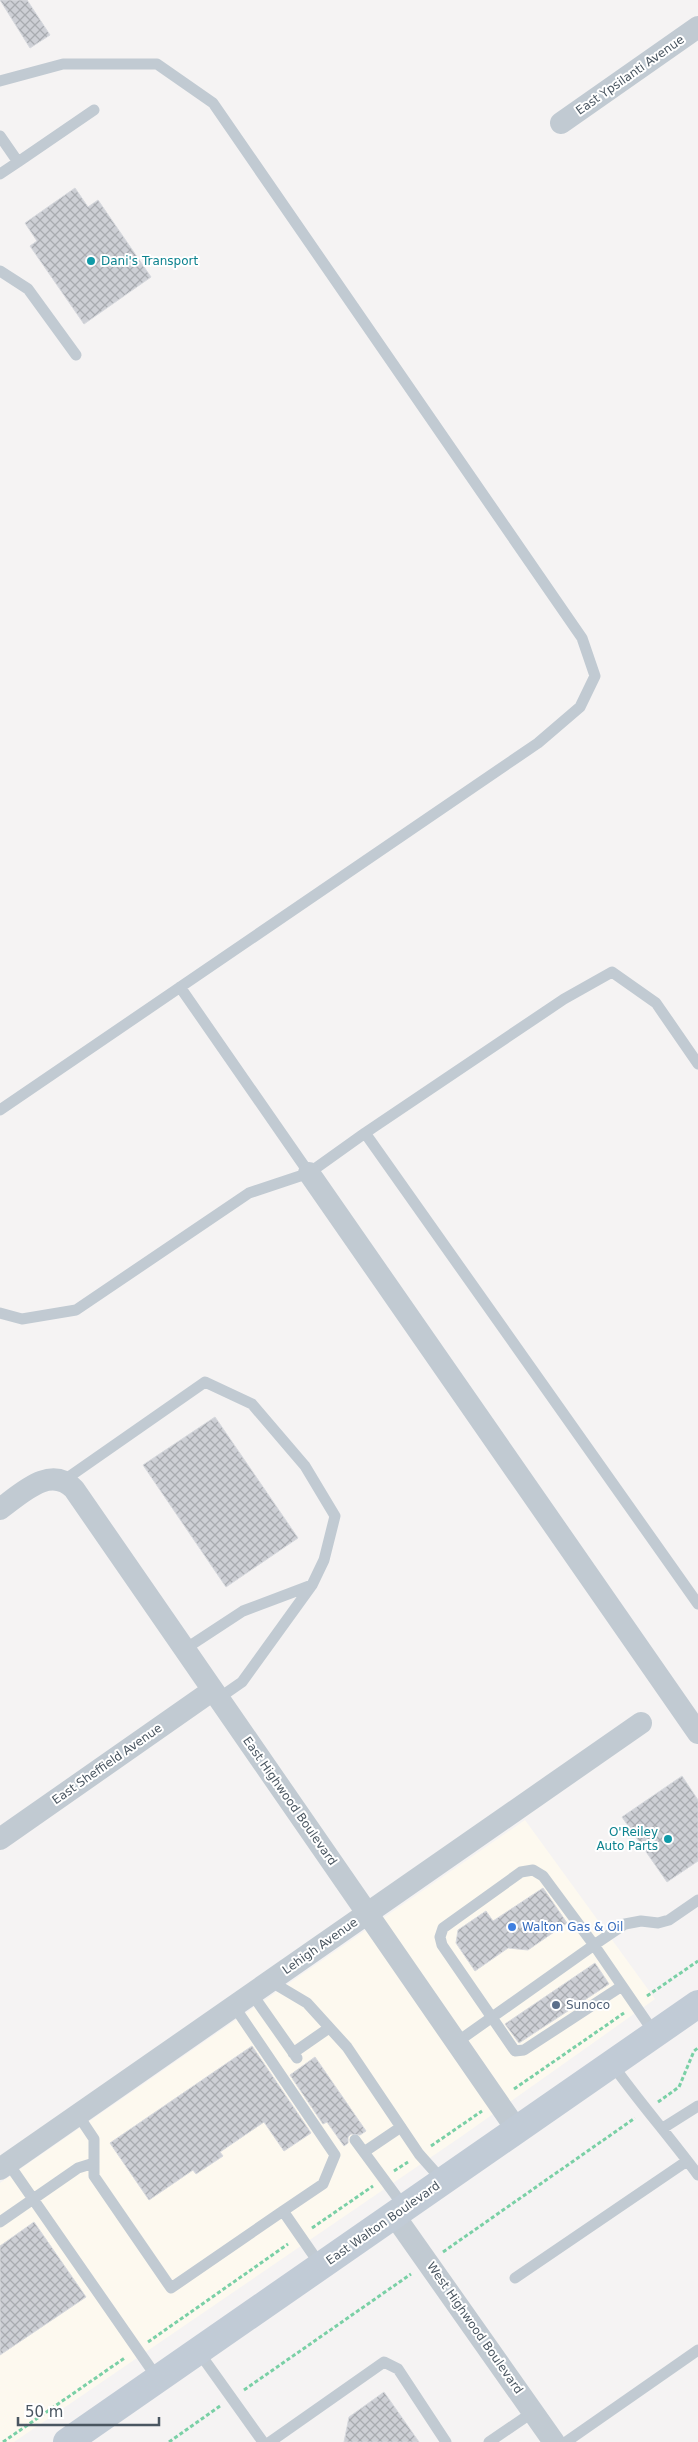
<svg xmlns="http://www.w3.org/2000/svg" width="698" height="2442" viewBox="0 0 698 2442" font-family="'DejaVu Sans',sans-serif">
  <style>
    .commercial { fill: #fdf9ef }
    .building { fill: url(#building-cross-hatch); stroke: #d7d9de }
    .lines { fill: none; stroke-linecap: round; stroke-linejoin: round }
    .path { stroke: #7ad0a6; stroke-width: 3; stroke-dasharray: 4 2.5; stroke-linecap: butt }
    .service { stroke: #c1cad2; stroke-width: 11 }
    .minor { stroke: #c1cad2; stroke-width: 22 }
    .secondary { stroke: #c1cbd6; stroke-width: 28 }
    .culture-dot { fill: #0f9aa8; stroke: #fff; stroke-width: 2 }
    .shop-dot { fill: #3f7fe0; stroke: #fff; stroke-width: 2 }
    .service-dot { fill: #5c6f8a; stroke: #fff; stroke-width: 2 }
    .labels { text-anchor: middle; stroke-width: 4; stroke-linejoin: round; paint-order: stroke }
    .street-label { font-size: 12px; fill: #4a5661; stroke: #fff }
    .culture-label { font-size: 12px; fill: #0d838f; stroke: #fff; text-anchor: start }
    .shop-label { font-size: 12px; fill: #366cbe; stroke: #fff; text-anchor: start }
    .service-label { font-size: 12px; fill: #4e5e75; stroke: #fff; text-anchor: start }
  </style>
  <defs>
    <pattern id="building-cross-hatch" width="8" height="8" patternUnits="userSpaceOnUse" patternTransform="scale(1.25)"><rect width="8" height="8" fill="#cdcfd5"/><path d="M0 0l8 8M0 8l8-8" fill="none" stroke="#a8abb0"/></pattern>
  </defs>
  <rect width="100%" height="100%" fill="#f5f3f3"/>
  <path class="commercial" d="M525,1820l130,179 -193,137 -448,306h-14v-259z"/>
  <path class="building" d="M0,0h27l23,35 -20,13z
    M75,188l13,19 10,-7 53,77 -67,47 -54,-78 7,-5 -12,-18z
    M215,1417l83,121 -72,49 -83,-122z
    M682,1776l16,24v61l-31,21 -45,-65z
    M543,1888l24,35 -39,27 -20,-2 -33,23 -19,-28 2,-13 28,-19 7,10z
    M595,1963l14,21 -90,59 -14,-19z
    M252,2046l59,87 -27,18 -20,-29 -44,30 3,4 -27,18 -3,-4 -44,30 -39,-57z
    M315,2057l51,74 -6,4 -9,-1 -3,3v6l-4,3 -17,-24 -4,2 -33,-49z
    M34,2222l52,75 -86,58v-109z
    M384,2392l35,50h-75l5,-25z"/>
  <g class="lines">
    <path class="path" d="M647,1996l51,-35
      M514,2089l110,-76
      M658,2102l21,-15 15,-36 4,-3
      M431,2146l51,-35
      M394,2171l14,-9
      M312,2228l61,-42
      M443,2252l192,-134
      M148,2342l140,-98
      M244,2390l167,-116
      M3,2442l123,-85
      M169,2442l51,-36"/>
    <path class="service" d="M0,81l63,-17h94l56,39 369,535 13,38 -15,31 -42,36 -538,367
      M0,136l18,26 -18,12
      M18,162l76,-52
      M0,271l28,18 48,66
      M180,987l129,186
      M698,1064l-42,-61 -44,-31 -48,27 -199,134 333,471
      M0,1313l22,6 54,-9 173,-117 60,-20 56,-40
      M63,1481l142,-99 47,22 53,62 30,50 -11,44 -12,25 -70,97 -23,16
      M185,1649l58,-38 69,-26
      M270,1981l37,22 40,44 72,107 24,27
      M622,1986l-98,64 -9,1 -73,-106 -2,-8 3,-9 78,-56 12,-2 10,6 51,69 31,-21 16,-3 17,2 11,-3 29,-20
      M252,1994l45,64
      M234,2006l101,149 -12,29 -40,27
      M457,2042l137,-97 61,89
      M293,2053l36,-25
      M612,2064c27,38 58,73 86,111
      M78,2115l16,24v37l77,112 112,-77 38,55
      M663,2128l35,-22
      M355,2140l50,68
      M364,2152l37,-25
      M8,2163l150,216
      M0,2222l78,-54 16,-5
      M515,2278l172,-117
      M198,2351l65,91
      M270,2442l114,-80 14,7 48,73
      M489,2442l44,-30
      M566,2442l132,-92"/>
    <path class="minor" d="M561,123l137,-96
      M309,1173l389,560
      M0,1509c21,-15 50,-45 74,-20l443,641
      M0,1839l213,-149
      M0,2169l641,-446
      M394,2215l160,227"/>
    <path class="secondary" d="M67,2442l631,-438"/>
  </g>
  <g class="culture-dot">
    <circle cx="91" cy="261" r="5"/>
    <circle cx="668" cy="1839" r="5"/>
  </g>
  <circle class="shop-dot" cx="512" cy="1927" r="5"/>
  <circle class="service-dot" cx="556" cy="2005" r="5"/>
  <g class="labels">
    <g class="street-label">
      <text transform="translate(630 75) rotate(-35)" y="4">East Ypsilanti Avenue</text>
      <text transform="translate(107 1764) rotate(-35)" y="4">East Sheffield Avenue</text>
      <text transform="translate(290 1801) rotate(55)" y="4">East Highwood Boulevard</text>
      <text transform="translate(320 1946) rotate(-35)" y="4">Lehigh Avenue</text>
      <text transform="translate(383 2223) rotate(-35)" y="4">East Walton Boulevard</text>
      <text transform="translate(475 2328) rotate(55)" y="4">West Highwood Boulevard</text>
    </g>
    <g class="culture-label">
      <text x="101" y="265">Dani's Transport</text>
      <text x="658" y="1836" text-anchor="end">O'Reiley<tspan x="658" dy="14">Auto Parts</tspan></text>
    </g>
    <g class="shop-label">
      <text x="522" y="1931">Walton Gas &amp; Oil</text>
    </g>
    <g class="service-label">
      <text x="566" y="2009">Sunoco</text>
    </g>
  </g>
  <path d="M18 2417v8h141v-8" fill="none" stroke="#4a5661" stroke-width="2.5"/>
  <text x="25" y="2417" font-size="15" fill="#4a5661" stroke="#ffffff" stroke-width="4" paint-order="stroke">50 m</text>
</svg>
